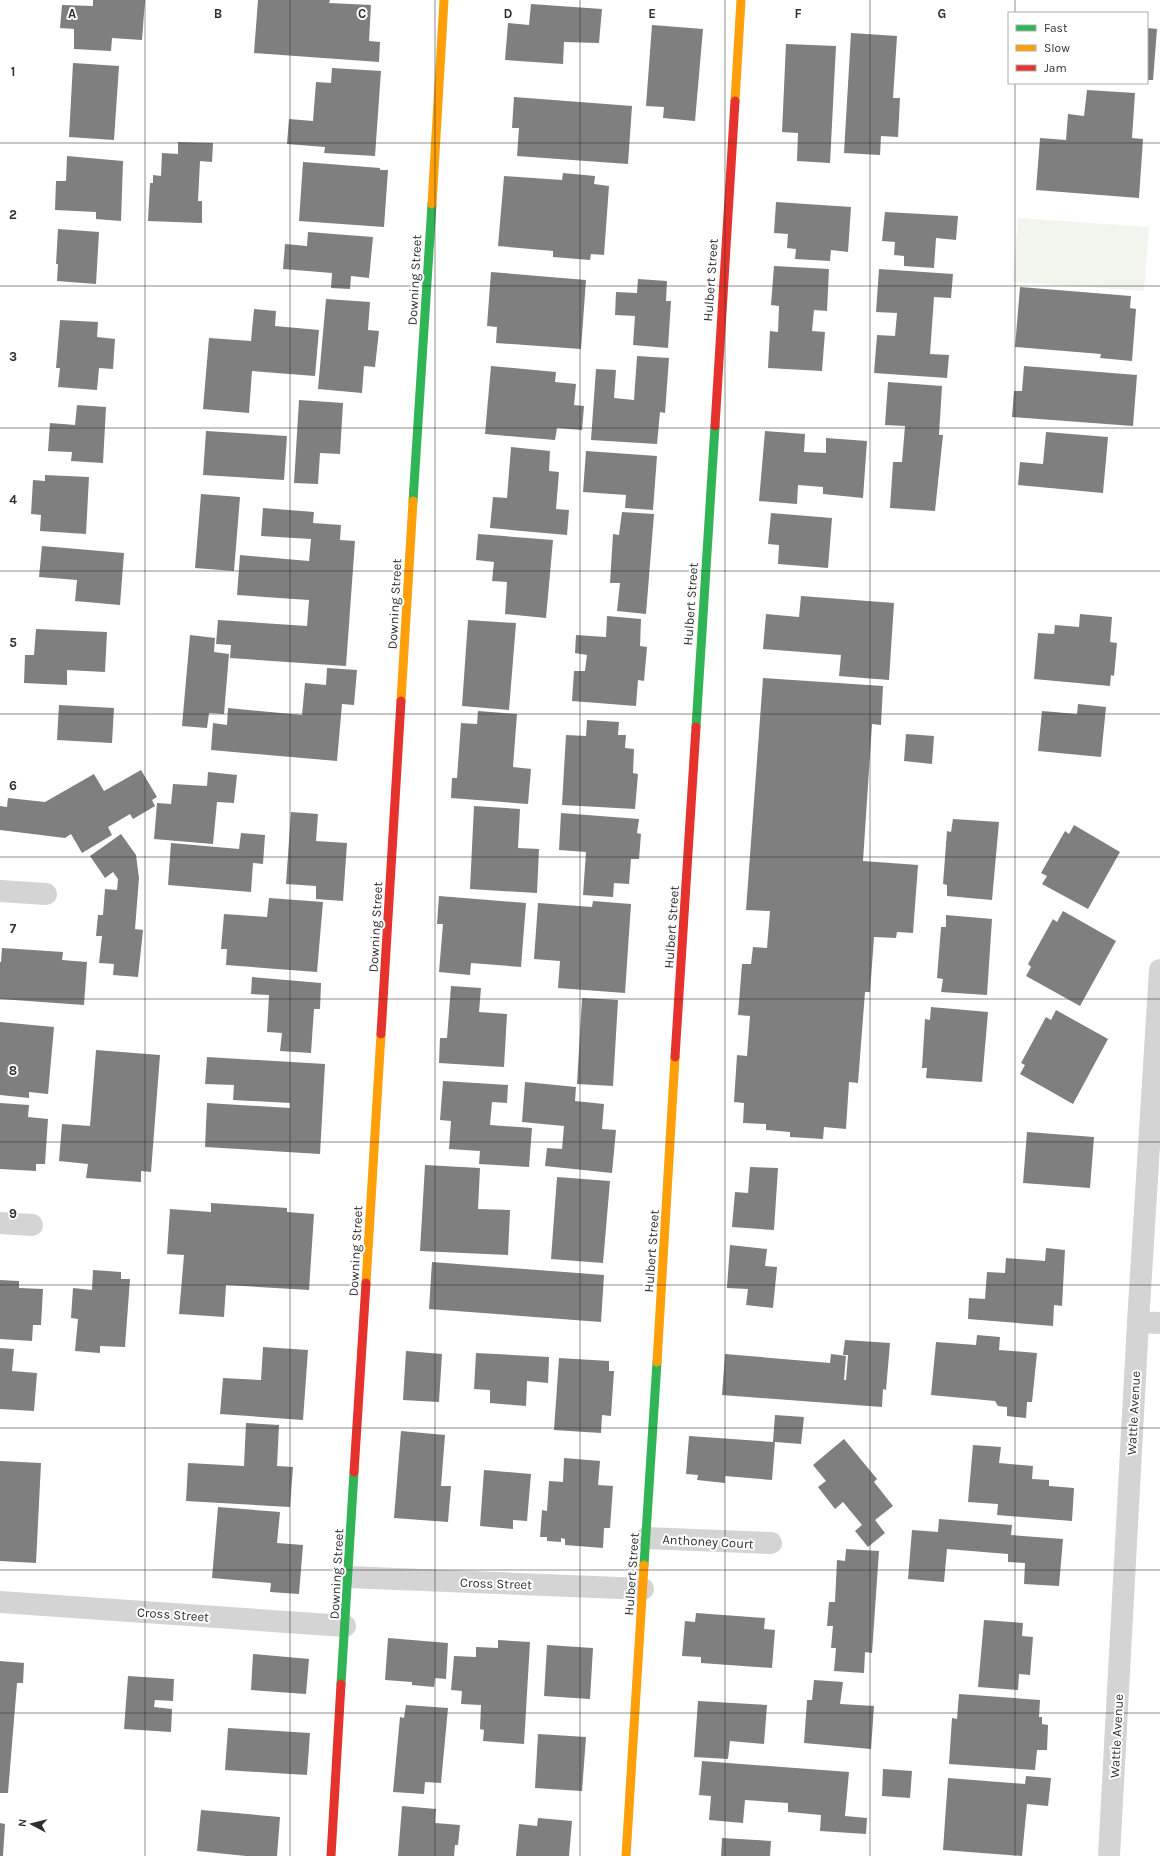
<svg xmlns="http://www.w3.org/2000/svg" width="1160" height="1856" viewBox="0 0 1160 1856" font-family="Karla,sans-serif">
  <style>
    .green { fill: #f2f5ed }
    .building { fill: #7f7f7f }
    .lines { fill: none; stroke-linecap: round; stroke-linejoin: round }
    .street { stroke: #d4d4d4; stroke-width: 22 }
    .fast { stroke: #30b455; stroke-width: 9 }
    .slow { stroke: #ff9f0a; stroke-width: 9 }
    .jam { stroke: #e5322d; stroke-width: 9 }
    .grid { fill: none; stroke: #303030; stroke-width: 1; stroke-opacity: 0.55 }
    .labels { text-anchor: middle; stroke-width: 4; stroke-linejoin: round; paint-order: stroke }
    .street-label { font-size: 13px; fill: #303030; stroke: #fff }
    .grid-label { font-size: 13px; text-anchor: middle; font-weight: bold; fill: #303030; stroke: #fff; stroke-width: 4; stroke-linejoin: round; paint-order: stroke }
  </style>
  <rect width="100%" height="100%" fill="#fff"/>
  <path class="green" d="M1018,218l131,9 -5,64 -131,-9z"/>
  <path class="building" d="M93,0h52l-3,40 -30,-2 -1,13 -37,-2v-20l-14,-1 2,-23 31,1z
    M258,0h72l-1,3 42,2 -2,36 11,1 -1,20 -125,-9z
    M531,4l71,5 -3,34 -35,-1 -1,22 -58,-4 3,-37 21,2z
    M652,25l51,4 -8,92 -32,-3 1,-11 -18,-1z
    M1147,28l10,1 -4,51h-6z
    M851,33l46,3 -4,62h7l-2,39 -17,-1 -1,19 -36,-2z
    M786,44l50,2 -6,117 -33,-2 1,-28 -16,-1z
    M73,63l46,3 -5,74 -45,-3z
    M332,68l49,3 -6,85 -51,-3 1,-6 -38,-3 2,-25 24,2 3,-39 15,1z
    M1087,90l48,3 -3,45 11,1 -4,59 -103,-8 4,-52 26,2 2,-26 16,2z
    M514,97l118,9 -4,58 -111,-8 2,-28h-7z
    M178,142l35,1 -1,19 -12,-1 -2,40h4v22l-54,-2 2,-38h3v-8l8,1 1,-23 16,1z
    M67,156l56,5 -2,60 -25,-2v-7l-41,-2 1,-29h10z
    M303,162l77,6v2h8l-4,57 -85,-6z
    M563,173l32,3 -1,8 15,2 -5,69 -13,-1 -1,6 -37,-3v-6l-55,-5 6,-70 58,4z
    M776,202l75,5 -3,45 -17,-2 -1,11 -35,-2 1,-10 -9,-1 1,-14 -14,-1z
    M885,212l73,4 -2,24 -20,-2 -2,30 -30,-2v-10l-10,-1 1,-13 -13,-1z
    M58,229l41,3 -3,52 -39,-3 1,-17h-2z
    M308,232l65,5 -4,41 -18,-2 -1,13 -19,-1 1,-15 -49,-4 2,-25 22,2z
    M774,266l55,3 -2,42 -13,-1 -2,21 13,1 -3,39 -54,-3 2,-37 8,1 1,-26 -8,-1z
    M879,269l74,5 -2,24 -17,-1 -4,57 19,1 -2,23 -73,-5 3,-38 18,1 2,-23 -21,-1z
    M491,272l95,8 -5,69 -85,-6 1,-16 -10,-1z
    M638,279l29,2 -1,20h5l-3,47 -35,-3 2,-29 -20,-1 1,-23 21,1z
    M1020,287l111,9 -1,12 6,1 -4,52 -32,-3 1,-4 -86,-7z
    M326,299l44,3 -2,28 11,1 -4,36 -11,-1 -2,27 -44,-4z
    M254,309l22,2 -1,15 44,4 -4,46 -63,-5 -3,42 -46,-4 6,-71 42,3z
    M60,320l38,2 -1,15 18,2 -2,30 -14,-1 -2,22 -39,-3 2,-19h-4z
    M637,356l32,2 -4,55 -5,-1 -3,32 -66,-4 5,-71 20,1 -2,28 20,2z
    M491,366l65,6 -1,10 21,2 -2,21 10,1 -2,24 -25,-2 -2,12 -70,-6z
    M1024,366l113,9 -4,51 -121,-9 2,-26h8z
    M888,382l54,4 -3,49h4l-8,76 -45,-3 3,-46h9l3,-36 -20,-1z
    M299,400l44,3 -3,51 -20,-1 -2,31 -24,-1z
    M77,405l29,2 -3,56 -32,-2 1,-9 -24,-1 2,-28 25,2z
    M206,431l81,5 -3,44 -81,-5z
    M765,431l40,3 -1,18 22,1v-15l41,3 -4,57 -40,-4v-7l-25,-2 -1,19 -38,-3z
    M1046,432l62,5 -5,56 -85,-8 2,-23 23,2z
    M511,447l39,4 -1,20 10,1 -3,37 13,1 -2,25 -77,-7 3,-31 14,1z
    M586,451l71,5 -4,54 -28,-2 1,-13 -43,-3z
    M45,475l44,2 -3,57 -46,-3 1,-16 -10,-1 2,-34 12,1z
    M201,494l39,3 -6,74 -39,-3z
    M263,508l51,4 -1,11 28,2 -1,15 15,1 -9,125 -116,-8 1,-13 -15,-1 2,-24 89,6 2,-26 -72,-5 3,-40 69,6 2,-22 -50,-3z
    M622,512l32,2 -8,100 -29,-3 3,-28h-10l3,-49 6,1z
    M771,513l61,5 -4,50 -50,-4 1,-19 -11,-1z
    M478,534l75,6 -7,78 -41,-4 2,-32 -15,-1 2,-19 -18,-2z
    M42,546l82,7 -4,52 -45,-4 2,-21 -38,-3z
    M801,596l93,7 -5,77 -50,-4 2,-21 -78,-6 3,-35 33,3z
    M1080,614l32,3 -2,25 7,1 -3,33 -3,-1 -1,11 -76,-7 4,-46 16,1 1,-9 24,2z
    M607,616l34,3 -1,27 7,1 -3,34 -6,-1 -2,26 -64,-5 2,-30h11l2,-16 -12,-2 1,-18 30,2z
    M468,620l48,3 -7,87 -47,-4z
    M36,629l71,3 -2,40 -38,-2v15l-43,-2 1,-28h9z
    M190,635l25,3 -1,14 15,2 -5,60 -15,-1 -2,15 -25,-2z
    M327,668l30,2 -3,35 -12,-1 -5,57 -126,-11 2,-27 14,2 1,-17 74,7 3,-32 21,2z
    M763,678l120,8 -2,39 -9,-1 -9,137 55,4 -5,68 -16,-1 -1,6 -22,-1 -4,55h-5l-7,91 -9,-1 -3,47 -22,-2 -1,12 -33,-2v-5l-24,-2v-6l-23,-1 1,-20 -10,-1 3,-47 10,1 3,-40 -12,-1 4,-51h9l2,-17 14,1 3,-37 -24,-1z
    M1078,704l28,3 -5,50 -63,-6 4,-40 35,3z
    M59,705l55,3 -2,35 -55,-3z
    M478,711l39,3 -4,53 18,2 -3,35 -77,-6 1,-20h5l4,-55 16,1z
    M587,720l32,2 -1,13h8l-1,13 9,1 -1,24 5,1 -3,35 -73,-4 4,-70 20,1z
    M906,734l28,2 -2,28 -28,-3z
    M141,770l16,27 -5,3 3,6 -22,13 -3,-5 -22,13 4,8 -30,18 -11,-19 -6,4 -65,-8v-24l7,1 1,-9 37,4 49,-28 10,17z
    M208,772l29,3 -3,28 -17,-1 -4,42 -59,-5 3,-36 14,1 2,-20 34,2z
    M474,806l46,3 -2,39 21,1 -2,44 -67,-4z
    M291,812l27,2 -2,27 31,2 -4,58 -27,-2v-13l-30,-2z
    M561,813l78,6 -2,14 4,1 -2,25h-8l-2,25 -15,-1 -1,14 -30,-2 3,-43 -27,-2z
    M953,819l46,3 -7,78 -45,-4v-11l-4,-1 4,-53 4,1z
    M1074,825l46,27 -32,57 -46,-25 5,-8 -6,-3 24,-42 4,3z
    M241,833l24,2 -2,29 -10,-1 -2,29 -83,-7 3,-42 68,6z
    M121,834l15,21 3,23 -4,51 8,1 -5,47 -25,-2 1,-11 -15,-1 3,-27h-6l2,-21h5l2,-26 12,1 1,-11 -5,-7 -8,6 -15,-22z
    M439,896l87,7 -5,64 -50,-4 -1,12 -31,-3 4,-48h-6z
    M269,898l54,4 -6,70 -91,-7 1,-16h-6l3,-35 43,3z
    M593,901l38,3 -6,89 -67,-5 2,-27 -26,-2 4,-56 54,4z
    M1063,911l53,30 -36,65 -54,-30 5,-9 -3,-3 25,-45 4,3z
    M946,915l46,4 -5,76 -46,-3 2,-13 -6,-1 4,-51h5z
    M2,948l61,4 -1,8 25,2 -3,43 -84,-6v-37h1z
    M252,977l69,6 -1,26h-6l-3,44 -31,-2 2,-18 -15,-1 2,-37 -18,-1z
    M451,986l30,2 -2,24 28,2 -3,53 -65,-4 1,-25h7z
    M582,998l36,2 -5,86 -36,-2z
    M931,1007l57,5 -6,70 -56,-4 1,-10h-5l3,-49 5,1z
    M1056,1010l52,29 -35,65 -53,-30 5,-9 -4,-2 25,-46 5,3z
    M0,1022l54,5 -6,67 -19,-2v6l-29,-3z
    M96,1050l64,5 -9,117 -10,-1v11l-55,-4 2,-14 -29,-3 3,-37 28,2z
    M207,1057l118,7 -5,90 -115,-7 2,-44 83,5v-5l-57,-3 1,-15 -29,-1z
    M443,1081l65,4 -1,18 -15,-1 -2,23 42,3 -3,39 -50,-3 1,-13 -31,-2 2,-28 -11,-1z
    M525,1082l51,5 -1,14 29,3 -2,25 14,1 -4,43 -67,-7 2,-18 15,1 2,-23 -42,-4z
    M0,1103l29,2 -1,12 20,2 -3,45h-9v7l-36,-2z
    M1027,1132l67,5 -4,51 -67,-5z
    M425,1165l55,3 -2,41 32,1 -2,45 -88,-4z
    M750,1167l28,1 -4,62 -42,-3 3,-35 13,1z
    M557,1177l53,4 -7,82 -52,-4z
    M211,1203l76,5v4l27,2 -5,76 -83,-5 -2,32 -45,-3 5,-59 -17,-1 3,-45 41,3z
    M730,1245l37,4 -2,17 12,1 -4,41 -27,-3 2,-16 -21,-1z
    M1046,1248l19,2 -3,56 -8,-1 -1,21 -85,-7 1,-21 16,1 2,-27 18,1 1,-15 39,3z
    M432,1262l172,13 -3,47 -172,-13z
    M93,1270l28,2v7h9l-5,68 -25,-1v7l-25,-2 3,-32 -7,-1 2,-30 19,2z
    M0,1280l19,1v7l24,1 -2,36h-8l-1,16 -32,-2z
    M977,1335l23,2 -1,13 38,3 -5,49h-5l-1,16 -19,-2v-9l-9,-1 -3,-5 -64,-6 5,-53 40,3z
    M845,1340l45,3 -4,47 -3,-1 -1,18 -160,-12 3,-41 105,9 1,-9 15,2 -2,24h2l2,-25h-5z
    M263,1347l45,3 -5,70 -83,-6 3,-36 38,2z
    M0,1348l14,1 -2,22 25,2 -3,38 -34,-2z
    M406,1351l36,3 -3,48 -36,-2z
    M476,1353l73,4 -1,26 -21,-2 -1,25 -36,-3v-13l-16,-1z
    M559,1358l50,3v10h5l-3,45 -9,-1 -1,18 -47,-3z
    M775,1415l29,2 -3,27 -26,-2 -3,38 -47,-4v7l-28,-3 1,-5 -12,-1 3,-38 84,6z
    M246,1423l33,2 -2,41 16,1 -3,40 -104,-6 2,-38 56,3z
    M401,1431l44,4 -4,51h10l-3,36 -54,-4z
    M844,1439l33,40 -3,3 19,24 -18,14 10,13 -17,14 -13,-16 7,-6 -19,-23 -8,7 -17,-22 8,-6 -13,-16z
    M973,1445l28,2 -2,16 34,3 -1,13 17,1v6l25,2 -2,33 -75,-6 1,-11 -30,-2z
    M564,1458l36,3 -2,24 15,1 -3,42h-6l-1,20 -38,-3v-6l-4,-1v4l-14,-1v-4h-7l2,-27 5,1 2,-30 14,1z
    M0,1461l41,2 -5,100 -36,-2z
    M484,1470l47,4 -4,47 -14,-1v9l-33,-3z
    M218,1507l62,5 -3,31 26,2 -4,49 -29,-2 1,-9 -59,-5z
    M939,1519l73,6 -1,10 52,4 -4,47 -35,-2 1,-21 -17,-1v-8l-61,-5 -3,33 -36,-3 4,-49 26,2z
    M846,1549l33,2 -7,102 -7,-1 -1,21 -30,-2 2,-23h-5l2,-22h-6l2,-24h6l2,-42 8,1z
    M696,1613l69,5 -1,11 11,1 -3,38 -71,-5v-6l-19,-1 3,-35 10,1z
    M984,1620l39,3 -1,13 11,1 -3,38 -11,-1 -1,16 -40,-3z
    M388,1638l60,5 -2,36 -11,-1 -1,9 -22,-2v-3l-27,-2z
    M498,1640l32,2 -6,102 -41,-3 1,-11 -4,-1 1,-24 -20,-1 1,-13 -11,-1 3,-34 22,1v-10l22,1z
    M547,1645l46,3 -3,51 -46,-3z
    M253,1654l56,5 -3,35 -55,-4z
    M0,1661l24,2 -1,20h-6l-9,110h-8z
    M128,1676l46,3 -1,22 -18,-1 -1,7 18,2 -1,23 -47,-3z
    M814,1680l29,2 -3,22 34,2 -3,43 -67,-6 3,-43h5z
    M959,1694l81,6 -1,17h3v7l6,1 -1,25h-10l-2,20 -86,-6 3,-46 5,1z
    M698,1701l69,4 -3,39 -34,-3 -2,18 -34,-2z
    M406,1705l42,3 -7,75 -16,-1 -1,12 -31,-2 7,-75 4,1z
    M228,1728l82,5 -3,42 -82,-5z
    M538,1734l48,3 -4,54 -47,-3z
    M702,1761l147,11 -4,44 22,2 -1,16 -46,-3 1,-16 -33,-3v-9l-43,-3 -2,23 -34,-3 2,-24 -12,-1z
    M883,1769l29,2 -2,27 -28,-2z
    M1026,1776l25,2 -3,28 -21,-2 -5,52 -79,-6 5,-72 77,6z
    M402,1806l34,3 -1,14 25,2 -2,20h-3l-1,11h-56z
    M201,1810l79,7 -3,39h-31l-49,-5z
    M538,1818l34,3 -3,35h-53l3,-32 18,2z
    M0,1823l5,1 -2,32h-3z
    M722,1838l49,3 -1,15h-49z"/>
  <g class="lines">
    <path class="street" d="M0,891l46,3
      M0,1223l32,2
      M1138,1322l22,1
      M646,1538l125,5
      M348,1577l295,12
      M0,1602l345,24
      M1109,1856l29,-534 22,-352"/>
    <path class="fast" d="M413,501l19,-297
      M696,727l19,-301
      M644,1565l13,-203
      M341,1684l13,-212"/>
    <path class="slow" d="M735,101l6,-101
      M432,204l12,-204
      M401,701l12,-200
      M366,1283l15,-249
      M657,1362l18,-305
      M626,1856l18,-291"/>
    <path class="jam" d="M715,426l20,-325
      M381,1034l20,-333
      M675,1057l21,-330
      M354,1472l12,-189
      M331,1856l10,-172"/>
  </g>
  <path class="grid" d="M145,0v1856M290,0v1856M435,0v1856M580,0v1856M725,0v1856M870,0v1856M1015,0v13M1015,83v1773M0,143h1160M0,286h1160M0,428h1160M0,571h1160M0,714h1160M0,857h1160M0,999h1160M0,1142h1160M0,1285h1160M0,1428h1160M0,1570h1160M0,1713h1160"/>
  <g class="labels">
    <g class="street-label">
      <text transform="translate(414 280) rotate(-87)" y="5">Downing Street</text>
      <text transform="translate(710 280) rotate(-86)" y="5">Hulbert Street</text>
      <text transform="translate(394 604) rotate(-87)" y="5">Downing Street</text>
      <text transform="translate(690 604) rotate(-86)" y="5">Hulbert Street</text>
      <text transform="translate(375 927) rotate(-87)" y="5">Downing Street</text>
      <text transform="translate(671 927) rotate(-86)" y="5">Hulbert Street</text>
      <text transform="translate(355 1251) rotate(-87)" y="5">Downing Street</text>
      <text transform="translate(651 1251) rotate(-86)" y="5">Hulbert Street</text>
      <text transform="translate(1133 1413) rotate(-87)" y="5">Wattle Avenue</text>
      <text transform="translate(708 1541) rotate(3)" y="5">Anthoney Court</text>
      <text transform="translate(336 1574) rotate(-87)" y="5">Downing Street</text>
      <text transform="translate(631 1574) rotate(-86)" y="5">Hulbert Street</text>
      <text transform="translate(496 1583) rotate(2)" y="5">Cross Street</text>
      <text transform="translate(173 1614) rotate(4)" y="5">Cross Street</text>
      <text transform="translate(1116 1736) rotate(-87)" y="5">Wattle Avenue</text>
    </g>
  </g>
  <g class="grid-label">
    <text x="72" y="18">A</text>
    <text x="218" y="18">B</text>
    <text x="362" y="18">C</text>
    <text x="508" y="18">D</text>
    <text x="652" y="18">E</text>
    <text x="798" y="18">F</text>
    <text x="942" y="18">G</text>
    <text x="13" y="76">1</text>
    <text x="13" y="219">2</text>
    <text x="13" y="361">3</text>
    <text x="13" y="504">4</text>
    <text x="13" y="647">5</text>
    <text x="13" y="790">6</text>
    <text x="13" y="933">7</text>
    <text x="13" y="1075">8</text>
    <text x="13" y="1218">9</text>
  </g>
  <rect x="1008" y="12" width="140" height="72" fill="#ffffff" stroke="#acacac"/>
  <rect x="1016" y="25" width="20" height="6" fill="#30b455" stroke="#acacac"/>
  <text x="1044" y="32" font-size="12" fill="#303030">Fast</text>
  <rect x="1016" y="45" width="20" height="6" fill="#ff9f0a" stroke="#acacac"/>
  <text x="1044" y="52" font-size="12" fill="#303030">Slow</text>
  <rect x="1016" y="65" width="20" height="6" fill="#e5322d" stroke="#acacac"/>
  <text x="1044" y="72" font-size="12" fill="#303030">Jam</text>
  <g transform="translate(32 1824) rotate(277)" stroke="#ffffff" stroke-width="3" paint-order="stroke">
  <path d="M0-3L7 15L0 10L-7 15Z" fill="#303030"/>
  <text y="-6" font-size="11" font-weight="bold" text-anchor="middle" fill="#303030">N</text>
  </g>
</svg>
